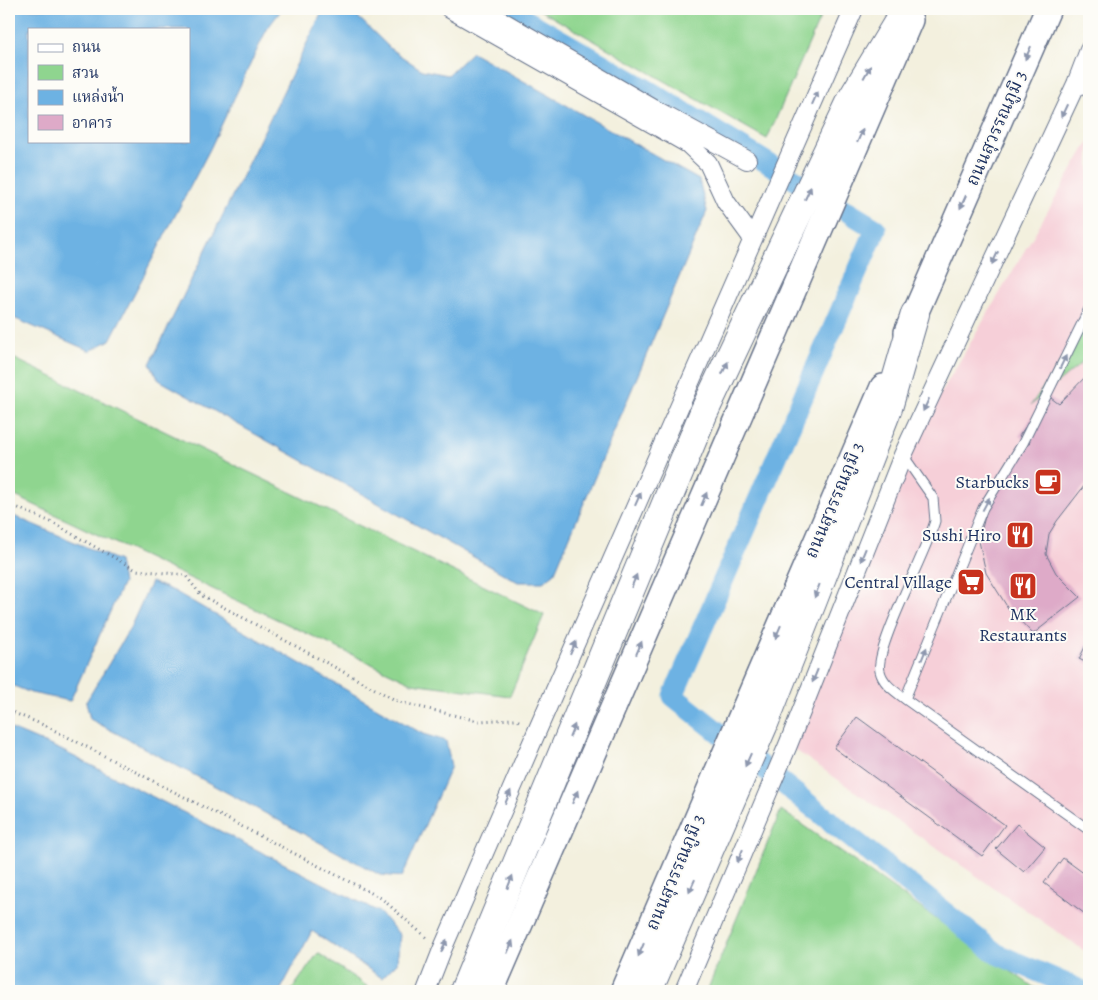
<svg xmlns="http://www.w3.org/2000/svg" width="1098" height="1000" viewBox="0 0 1098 1000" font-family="Alegreya,'Noto Serif Thai',serif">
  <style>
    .built { fill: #f6cfd8 }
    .green { fill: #8fd58f; stroke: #558276 }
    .water { fill: #6db2e3; stroke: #4470a0; fill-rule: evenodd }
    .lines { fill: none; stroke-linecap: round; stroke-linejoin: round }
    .canal { stroke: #6db2e3; stroke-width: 21 }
    .building { fill: #deaac8 }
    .lane-casing { stroke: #67738b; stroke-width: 11 }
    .street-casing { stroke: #67738b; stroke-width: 20 }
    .secondary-casing { stroke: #67738b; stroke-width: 28 }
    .highway-casing { stroke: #67738b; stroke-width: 30 }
    .path { stroke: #67738b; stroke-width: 3; stroke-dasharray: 1 4; stroke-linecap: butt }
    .lane { stroke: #fff; stroke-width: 9 }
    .street { stroke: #fff; stroke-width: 18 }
    .secondary { stroke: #fff; stroke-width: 25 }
    .highway { stroke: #fff; stroke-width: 28 }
    .oneway { fill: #8d97ae }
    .labels { text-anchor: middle; stroke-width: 4; stroke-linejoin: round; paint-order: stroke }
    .street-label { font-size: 18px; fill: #1b2f5e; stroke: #fdfcf7 }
    .poi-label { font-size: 18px; fill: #1b2f5e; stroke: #fdfcf7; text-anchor: end }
  </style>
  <rect width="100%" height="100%" fill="#fdfcf7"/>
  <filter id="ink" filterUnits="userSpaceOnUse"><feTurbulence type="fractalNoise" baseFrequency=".02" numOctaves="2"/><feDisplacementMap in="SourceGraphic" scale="10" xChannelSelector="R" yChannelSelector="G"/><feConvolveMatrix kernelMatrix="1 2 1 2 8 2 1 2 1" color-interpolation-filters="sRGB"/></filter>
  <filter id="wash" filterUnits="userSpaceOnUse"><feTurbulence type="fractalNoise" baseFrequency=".0096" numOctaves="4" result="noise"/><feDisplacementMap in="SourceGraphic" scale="20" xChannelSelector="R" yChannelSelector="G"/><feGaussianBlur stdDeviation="1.12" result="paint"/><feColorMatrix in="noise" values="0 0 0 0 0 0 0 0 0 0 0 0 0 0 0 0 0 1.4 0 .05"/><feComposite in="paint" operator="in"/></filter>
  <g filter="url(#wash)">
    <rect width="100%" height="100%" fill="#f3f0de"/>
    <path class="built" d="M1089,141v813l-301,-209 110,-279z"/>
    <path class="green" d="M538,9h286l-57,130z
      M1089,321v36l-58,48z
      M9,356l535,259 -34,81 -98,-13 -403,-190z
      M781,810l258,181h-332z
      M318,953l56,38h-83z"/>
    <path class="water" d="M9,9h273l-15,20 -57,120 -100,191 -20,11 -81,-35zM29,29h160v112h-160z
      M326,9h31l-1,6 36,35 30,20 26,5 24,-23 227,128 8,31 -153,363 -11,8h-25l-359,-202 -9,-16 172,-352z
      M9,514l110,47 4,22 -53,118 -39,-8 -22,-9z
      M151,582l23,9 249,143 23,7 5,25 -49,111 -22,-2 -290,-156 -4,-17 44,-74z
      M9,728l52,22 318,162 21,23 -3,28 -15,15 -70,-47 -32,60h-271z"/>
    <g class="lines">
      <path class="canal" d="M507,9l134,77 235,143 -203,467 324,258 86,37"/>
    </g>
    <g id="blocks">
      <path class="building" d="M1089,373v110l-1,-2 -31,40 -8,13 -3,20 10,19 24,24 -47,37 -25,-26 -22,-35 -7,-32 7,-29 19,-34 25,-35 -11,-7 28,-41 12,9z
        M1089,639v25l-10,-5z
        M857,717l148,108 -23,31 -148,-108z
        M1017,824l28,23 -21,25 -28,-23z
        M1063,858l26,19v40l-45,-34z"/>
    </g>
  </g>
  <g filter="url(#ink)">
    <use href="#blocks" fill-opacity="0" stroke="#67738b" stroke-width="1"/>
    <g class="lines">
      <defs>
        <path id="lane" d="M1076,84l13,10
          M903,455l30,43 2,23c-8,29 -61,129 -55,150 3,13 15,20 25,28l184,131
          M905,699l78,-191 40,-65 66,-134"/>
        <path id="street" d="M450,9l238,135 20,19 18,39 27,37
          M481,9l173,100 93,51
          M426,991l16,-41 95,-219 317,-722
          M684,991l104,-246 115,-290 173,-371 13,-34"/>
        <path id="secondary" d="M907,332l141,-323
          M491,991l419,-971
          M623,991l260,-604"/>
        <path id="highway" d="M464,991l240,-579 149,-315 53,-88
          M648,991l115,-265 50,-126 75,-192 27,-94"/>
      </defs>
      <use href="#lane" class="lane-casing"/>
      <use href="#street" class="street-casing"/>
      <use href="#secondary" class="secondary-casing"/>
      <use href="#highway" class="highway-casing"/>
      <path class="path" d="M9,504l42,18 85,48 49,5 16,20 198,107 79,19 37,-2 6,3
        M9,711l37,15 335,172 47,41"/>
      <use href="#lane" class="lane"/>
      <use href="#street" class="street"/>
      <use href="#secondary" class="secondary"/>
      <use href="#highway" class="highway"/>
    </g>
    <defs><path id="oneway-solid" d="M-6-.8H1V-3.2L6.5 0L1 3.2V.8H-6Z" transform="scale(1.25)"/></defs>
    <g class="oneway">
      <use href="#oneway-solid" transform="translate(1028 53) rotate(114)"/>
      <use href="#oneway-solid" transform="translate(867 72) rotate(-61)"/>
      <use href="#oneway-solid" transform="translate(815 98) rotate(-66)"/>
      <use href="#oneway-solid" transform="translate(1064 111) rotate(115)"/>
      <use href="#oneway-solid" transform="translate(860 136) rotate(-67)"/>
      <use href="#oneway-solid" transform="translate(808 193) rotate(-65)"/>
      <use href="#oneway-solid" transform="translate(963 202) rotate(114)"/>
      <use href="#oneway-solid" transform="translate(995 258) rotate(115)"/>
      <use href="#oneway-solid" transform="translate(1063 362) rotate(-64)"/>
      <use href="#oneway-solid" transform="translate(725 368) rotate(-65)"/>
      <use href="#oneway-solid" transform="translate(926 405) rotate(115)"/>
      <use href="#oneway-solid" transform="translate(638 499) rotate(-66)"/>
      <use href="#oneway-solid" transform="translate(704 499) rotate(-67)"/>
      <use href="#oneway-solid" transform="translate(986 504) rotate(-62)"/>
      <use href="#oneway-solid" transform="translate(863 555) rotate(112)"/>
      <use href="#oneway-solid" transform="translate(634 581) rotate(-68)"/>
      <use href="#oneway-solid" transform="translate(817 591) rotate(111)"/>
      <use href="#oneway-solid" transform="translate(778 632) rotate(113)"/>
      <use href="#oneway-solid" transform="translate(573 648) rotate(-66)"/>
      <use href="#oneway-solid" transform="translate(639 648) rotate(-67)"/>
      <use href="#oneway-solid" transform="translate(924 654) rotate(-68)"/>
      <use href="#oneway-solid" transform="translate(815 676) rotate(112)"/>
      <use href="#oneway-solid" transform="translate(572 731) rotate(-68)"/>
      <use href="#oneway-solid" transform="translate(748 760) rotate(114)"/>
      <use href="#oneway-solid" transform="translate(508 797) rotate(-67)"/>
      <use href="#oneway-solid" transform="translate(575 797) rotate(-67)"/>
      <use href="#oneway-solid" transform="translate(740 856) rotate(113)"/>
      <use href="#oneway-solid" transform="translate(510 882) rotate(-68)"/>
      <use href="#oneway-solid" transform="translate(692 886) rotate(114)"/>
      <use href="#oneway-solid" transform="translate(444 946) rotate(-67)"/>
      <use href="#oneway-solid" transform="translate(510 947) rotate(-67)"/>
      <use href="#oneway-solid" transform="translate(641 950) rotate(113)"/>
    </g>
  </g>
  <defs>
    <symbol id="cafe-square" viewBox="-11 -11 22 22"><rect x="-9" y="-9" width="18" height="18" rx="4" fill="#c8321e" stroke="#fdfcf7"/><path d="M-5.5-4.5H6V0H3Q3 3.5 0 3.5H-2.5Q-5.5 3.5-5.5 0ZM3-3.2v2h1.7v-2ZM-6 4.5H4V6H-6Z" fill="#fff"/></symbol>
    <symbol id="restaurant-square" viewBox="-11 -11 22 22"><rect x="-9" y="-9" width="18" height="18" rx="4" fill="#c8321e" stroke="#fdfcf7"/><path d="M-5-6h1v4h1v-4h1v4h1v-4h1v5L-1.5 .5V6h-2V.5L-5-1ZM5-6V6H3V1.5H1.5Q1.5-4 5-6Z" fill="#fff"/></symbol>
    <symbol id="supermarket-square" viewBox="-11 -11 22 22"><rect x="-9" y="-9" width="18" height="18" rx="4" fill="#c8321e" stroke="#fdfcf7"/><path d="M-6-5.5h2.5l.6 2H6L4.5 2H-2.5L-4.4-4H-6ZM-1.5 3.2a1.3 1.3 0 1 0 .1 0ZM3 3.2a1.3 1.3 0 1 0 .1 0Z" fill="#fff"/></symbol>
  </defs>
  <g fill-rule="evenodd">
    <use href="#cafe-square" x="1032" y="466" width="32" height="32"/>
    <use href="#restaurant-square" x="1004" y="519" width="32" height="32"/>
    <use href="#supermarket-square" x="955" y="566" width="32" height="32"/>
    <use href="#restaurant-square" x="1007" y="570" width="32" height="32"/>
  </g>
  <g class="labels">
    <g class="street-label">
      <text transform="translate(996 128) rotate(-66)" y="6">ถนนสุวรรณภูมิ 3</text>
      <text transform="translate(834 500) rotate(-67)" y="6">ถนนสุวรรณภูมิ 3</text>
      <text transform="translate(675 872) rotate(-67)" y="6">ถนนสุวรรณภูมิ 3</text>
    </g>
    <g class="poi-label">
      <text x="1029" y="488">Starbucks</text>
      <text x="1001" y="541">Sushi Hiro</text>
      <text x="952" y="588">Central Village</text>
      <text x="1023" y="620" text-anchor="middle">MK<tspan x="1023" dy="21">Restaurants</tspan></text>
    </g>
  </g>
  <rect width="1098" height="1000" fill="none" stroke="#fdfcf7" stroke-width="30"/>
  <rect x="28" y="28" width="162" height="115" fill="#fdfcf7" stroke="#a3aaba"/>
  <rect x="38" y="44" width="25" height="8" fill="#ffffff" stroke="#a3aaba"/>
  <text x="72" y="52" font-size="15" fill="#1b2f5e">ถนน</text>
  <rect x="38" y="65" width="25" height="15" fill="#8fd58f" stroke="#a3aaba"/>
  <text x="72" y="78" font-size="15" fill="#1b2f5e">สวน</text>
  <rect x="38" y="90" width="25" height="15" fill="#6db2e3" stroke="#a3aaba"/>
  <text x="72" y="102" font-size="15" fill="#1b2f5e">แหล่งน้ำ</text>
  <rect x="38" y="115" width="25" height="15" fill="#deaac8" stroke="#a3aaba"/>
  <text x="72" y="128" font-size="15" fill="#1b2f5e">อาคาร</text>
</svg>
